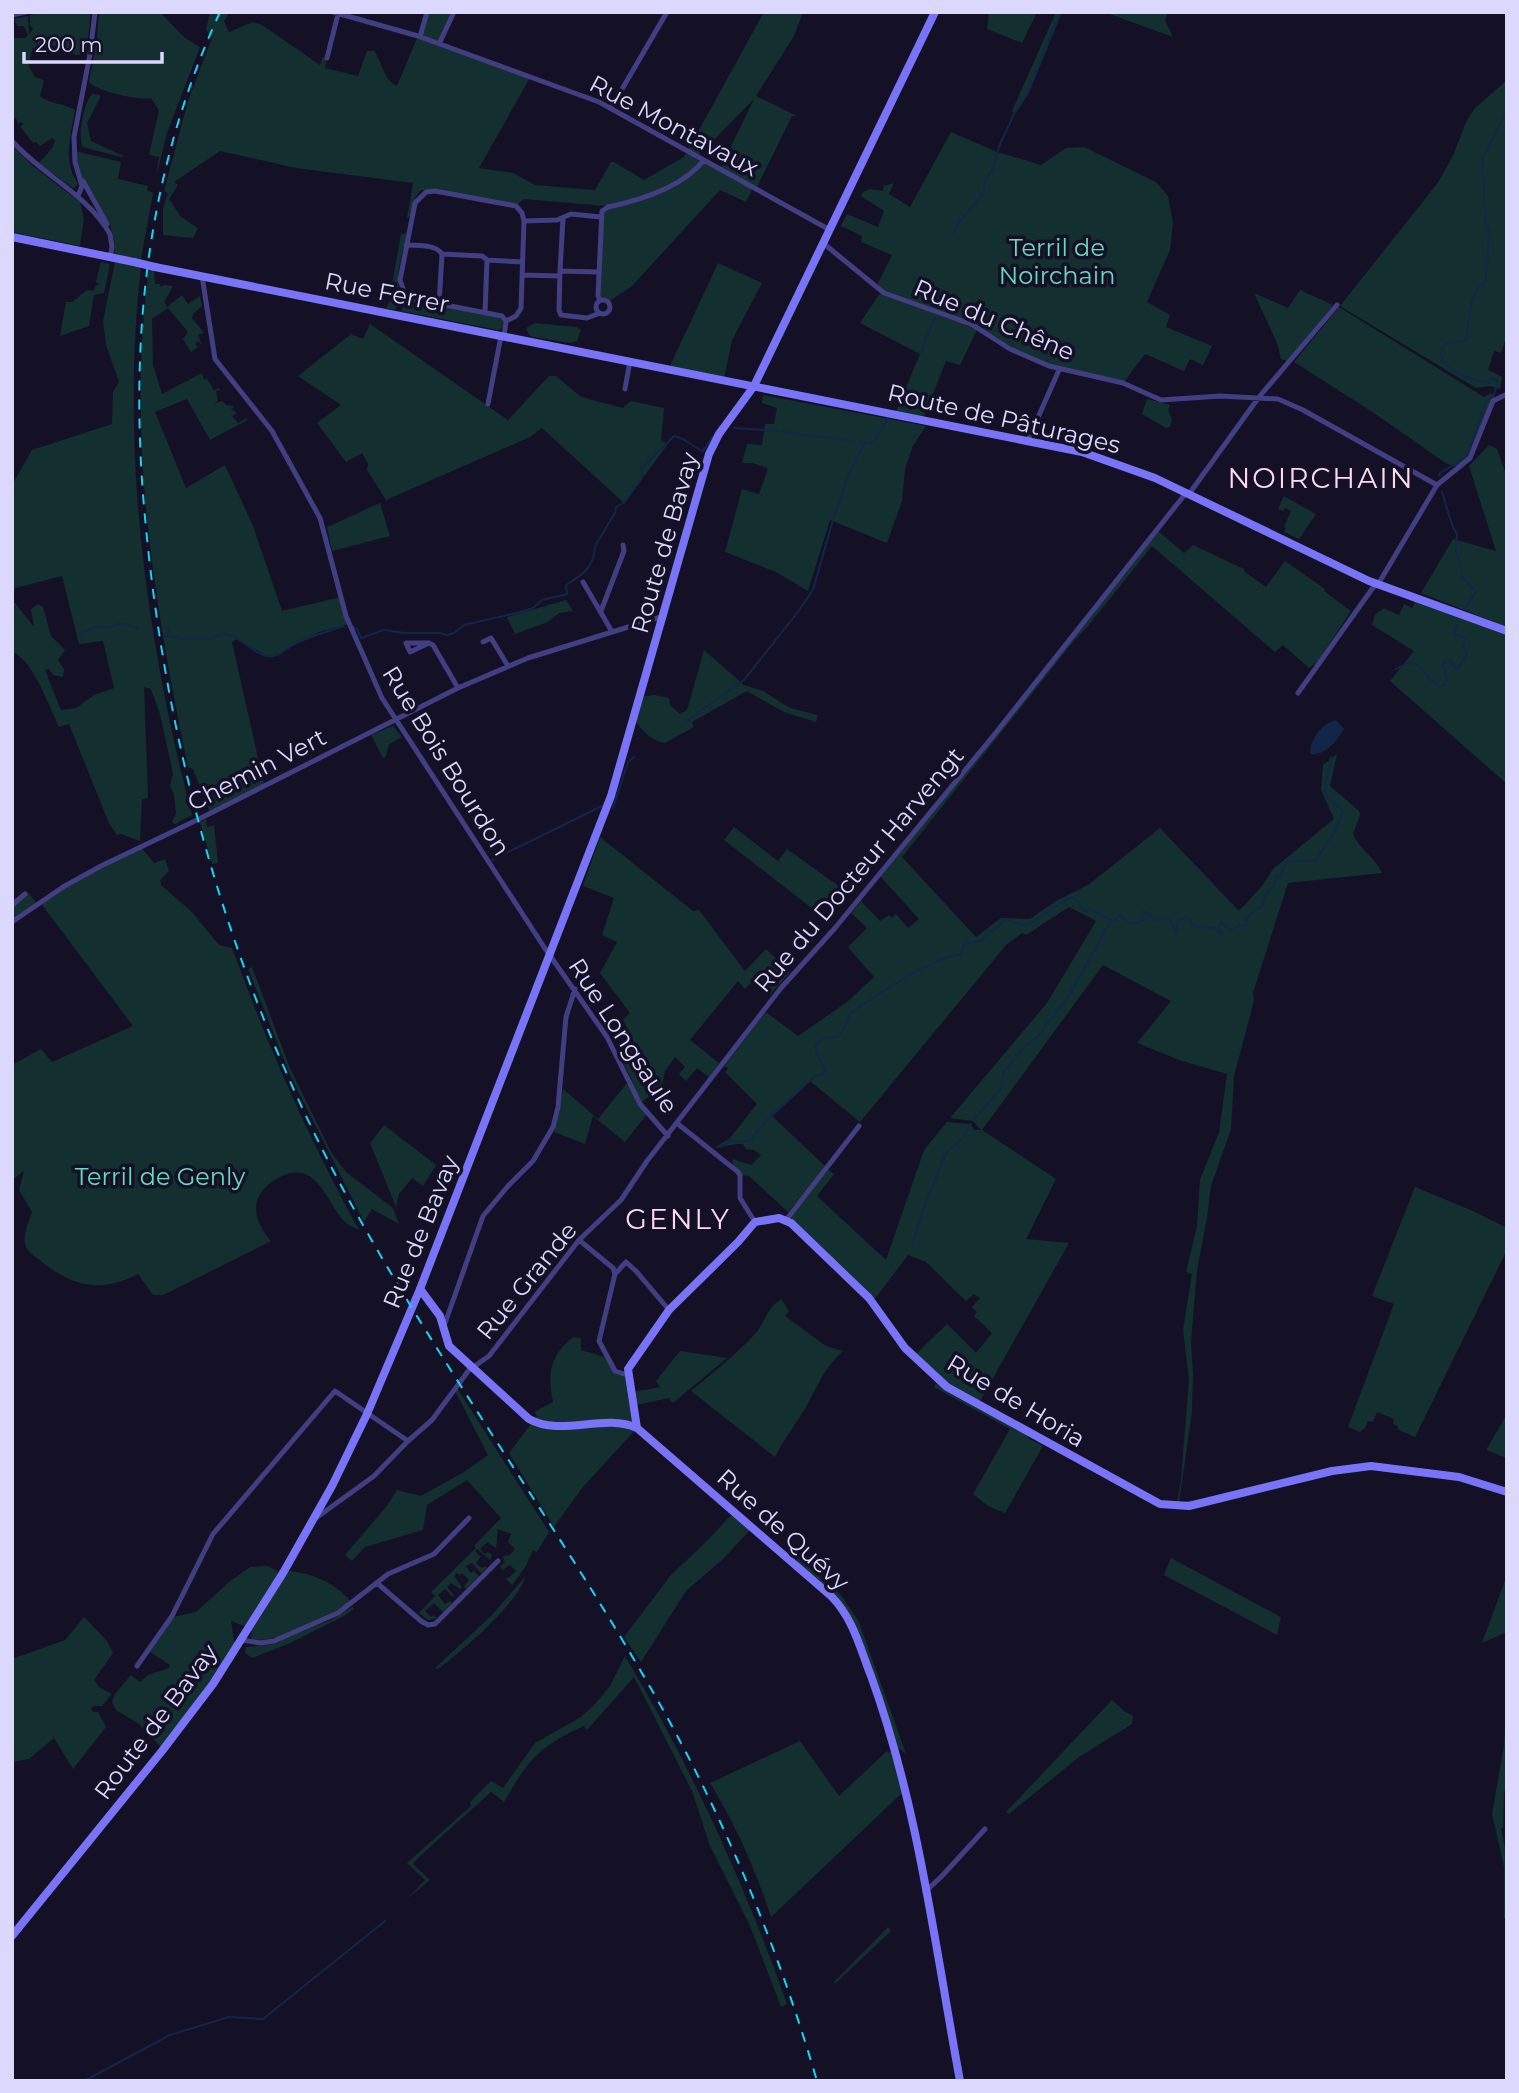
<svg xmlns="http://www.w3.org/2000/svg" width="1519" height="2093" viewBox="0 0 1519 2093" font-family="Montserrat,sans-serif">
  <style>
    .green { fill: #142f2f; fill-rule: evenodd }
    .water { fill: #112649 }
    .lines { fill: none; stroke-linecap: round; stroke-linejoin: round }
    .stream { stroke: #112649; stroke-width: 2 }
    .street { stroke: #423e82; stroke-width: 5 }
    .secondary { stroke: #7974f7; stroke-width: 8 }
    .rail { stroke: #0fd9f2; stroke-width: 2; stroke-dasharray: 10 9; stroke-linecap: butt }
    .secondary-bridge { stroke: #7974f7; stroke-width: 8 }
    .labels { text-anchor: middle; stroke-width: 7; stroke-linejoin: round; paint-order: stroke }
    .street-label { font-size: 24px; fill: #dcd8fd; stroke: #141126 }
    .park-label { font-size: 24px; fill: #67d9be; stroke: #141126 }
    .quarter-label { font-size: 28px; letter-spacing: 2px; fill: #fddaf0; stroke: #141126 }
  </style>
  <rect width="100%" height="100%" fill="#141126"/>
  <path class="green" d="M44,12h47l-5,42 -10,1 -14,-8 -23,-3 -7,6 -3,17 6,10 9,3 -4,16c11,9 24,7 35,14 -4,23 -13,53 3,73l-4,6 -35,-26 14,-16 2,-7 -3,-2 -12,8 -4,-4 -3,1 -13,-17 3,-1 -1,-3 -4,2 -2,-6 -4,-1v-79h13l3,-3 -4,-9h-7l-3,-7 14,-3 1,18 4,-5 -3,-4v-10z
    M99,12h61l25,26 15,9 -33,86 -11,44 3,-20 -10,-2 10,-45 -8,-12c-11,3 -55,-7 -62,-16l8,-43z
    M210,12h19l-5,9 5,11 24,-10 9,3 58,40 3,-8 4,1 -2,10 33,8 9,-25h7c9,12 9,29 23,35l31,-74h26l-14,31 91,33 -52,92 34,5 22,12 60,5 16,-28h3l30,18 40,-23 80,-145h39l-9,24 -38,60 41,20h-5l-36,73 -3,-1 -7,14 -26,-12 -88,96 -24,16 -8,-2 1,-83 5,-11 -82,-7 -8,7 -95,-16 -6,8 -4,17 -4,3 6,-35 -117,-15 -76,-17 -46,31 4,3 -9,14 12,18 17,11 -5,10 -30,-3v-26l5,-16 -4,-2 24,-90 24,-63 -6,-8zM754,99l-34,70 -22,-13z
    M989,12h48l-15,31 -35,-14z
    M1056,12h5l-1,3 -12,26v6l-21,48 -13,19 -2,-3z
    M1104,12h64l-3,8 8,17z
    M1507,80v255l-6,18 -7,-2 -6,19 14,7 -2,12 -10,-3 -14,2 -136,-82 97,-122 16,-28 13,-34 9,-14z
    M93,94l7,1v3l-13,25 4,18 33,15 -3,1 -38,-10c-6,-9 1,-48 10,-53z
    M951,132l46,20 44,13 25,-17 18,-1 72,35 12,14 5,27 -3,27 -23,52 23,13 -4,12 46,19 -9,19 -13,-6 -6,12 -39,-17 -22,29 -87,-22 -58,-33 -18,37 -14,-4 -23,58 -28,-5 25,-60 -60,-31 21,-31 -5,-5 16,-32 -31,-13 1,-6 -21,-10 6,-12 31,13 6,-16 -23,-15 2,-4 7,-3 13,2 1,-5 10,-3 -5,11 21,13z
    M12,146l22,21 46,35 4,17 -4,27 -68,-14z
    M75,151l46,11 -3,17 30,7 -1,4 6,3 -12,66 -27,-5c5,-33 -24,-53 -34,-81 -3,-7 -3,-15 -5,-22z
    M407,233c-3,17 -16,49 -4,64l-8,13 -9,-2 7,-12 -2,-7 10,-55z
    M101,262l9,2 -6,29 -10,2 -5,31 -29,10 6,-34h6l15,-12 7,1 2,-6 4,-1 -4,-2z
    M115,262l26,5c-21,182 5,372 51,548l-17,9 -3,-2 4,-9 -2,-19 -4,-8 3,-12 -13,-60 -9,-25 -7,-2 4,111 -6,1 -2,42 -19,-7 -4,1 -8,-12 -40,-99 -10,3c-9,-19 -27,-69 -47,-75v-49h3l19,24 -3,-18 7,-5 5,3 8,29 14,14 -7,10 6,9 -1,8 -10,-2 -4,-6 -4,1 16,40 15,-2 18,-13 20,-7 -11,-47 -24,3 -17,-68 -50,13v-104l20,-35 80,-26 1,-32 6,-10 -13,-37 -3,-24z
    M718,263l44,20 -30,57 -8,39 -55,-11z
    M149,269l5,1 1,14h5l1,3 3,-2 9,1 -9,16 3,5 15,-12 6,9 12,-8 2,10 -9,8 -1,4 12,15 -6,2 4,10 -4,-4 -3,3 3,3 -7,5 -8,-13 5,-7 -20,-24 -16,11 1,46 9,29 40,-21 2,7 3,-1 7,11 5,-2 1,2 -4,1 2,10 -5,3 9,-3 4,4 8,1 -3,3 6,4 -5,3 6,7 8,-5 2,2 -38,20 -23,-41 -32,13 31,76 39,-23 28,61 29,85 59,-14 8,27 -30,8 -45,24 -9,-1 -28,-16 -5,3 32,143 -54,28 -17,-44 -5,-2c-34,-164 -62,-331 -39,-498z
    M1300,290l33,15 -42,57 -10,-3 -4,-16 -23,-50 34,15z
    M407,299l93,18 3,5 -1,6 -4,2 -97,-19z
    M1339,307l145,90 7,-4 4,3 -5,8 -17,46 -13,17 -13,-3 -76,-53 -77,-49z
    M535,323l42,4 4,3 -4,11 -7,2 -37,-6 -4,-2 -3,-7z
    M370,324l138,96 41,-44h7l25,21 42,11 8,-7 33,7 -3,33 7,3 -44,59 -82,-75 -12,9 -144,63 -19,-30 1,-6 -6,-11 -16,9 -29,-39 24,-18 -43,-29 53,-42 12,5z
    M763,395l163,31 -13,20 -8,23 -3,32 -15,42 -57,-23 -22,71 -32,-19 -51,-20 17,-63 17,5 9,-26 -16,-5h-10l5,-19 15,1 3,-21h9l3,-16 -15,-5z
    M1147,399l23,6 -2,5 4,9 -2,8 -4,1 -24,-14z
    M1489,445l8,4 10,28v150l-86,-34 32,-54 43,12 -27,-85z
    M1284,496l32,18 -17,25 -15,-7 2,-4 -2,-1 7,-16 -6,-3 -1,3 -6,-2z
    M380,503l10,33 -58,15 -5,-24z
    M1158,531l26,22 9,-8 51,24 1,3 21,15 19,-26 40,28 -1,2 27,20 -33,50 -9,7 -26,-23 -8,7 -123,-106 -64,80 -15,16 -171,215 74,80 25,-19 29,1 26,-18 32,-16 72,-57 79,83 23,-25 11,-17 61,-50 -13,-29 2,-25 14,-11 -7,32 29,25 1,4 -7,19c6,15 22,23 29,39l-94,10 -35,110 1,8 -20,75 -3,53 -20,57 -4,32 -10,52 -6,72 2,33 -1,37 -13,90 29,-4 -17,6 -14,-2 4,-22 8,-101 -6,-49 9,-56 -6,-2 11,-46 3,-46 19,-48 8,-58 -45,-13 -45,-18 34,-42 -68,-36 -121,165 74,49 -30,60 43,4 -90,160 -29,-17 -35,-31 32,-31 29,29 16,-20 -18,-17 3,-4 -5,-5 8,-9 -6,-4 -8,7 -40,-39 -18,-7 -34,45 -84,-83 38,-47 6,4 -17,22 69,64 38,-110 23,-28 24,2 3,6h7l-8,-9 -23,-3 97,-115 49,-82 -27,-14 -43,28 -4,-2 -15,11 -147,178 -50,-41 -39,34 55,52 -38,45 -39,-36 -9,-1 -8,-12 1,-4 18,6 10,-10 -7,-5 -8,-1 -3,-5c-11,-1 -18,4 -29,4l16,-10 27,-34 -32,-32 3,-4 -4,-2 42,-54 32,24 49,-34 27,-25 -26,-30 19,-19 -16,-15 10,-12 19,20 9,-6 3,3 4,-4 12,14 11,-9 -39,-43z
    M1417,598l90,33v153l-117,-103 24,-30 -42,-26 3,-10 9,-7 15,7 5,-11 8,4z
    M566,600l7,11 -14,2 -11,9 -33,12 -8,-17z
    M704,650l40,35 19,6 27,17 28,7 -2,7 -32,-10 -37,-21 -55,31 2,5 -29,16c-12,-1 -25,-14 -30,-23l6,-23 13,-2 15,3 1,7 10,9 7,-4z
    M393,726l9,11 -13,7 -3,12 -3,2 -12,-23z
    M206,819l1,8 7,-2 4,38 -6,1 -12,-42z
    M734,827l44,34 9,-12 53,38 -22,26 -94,-73z
    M600,837l93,74 6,-1 46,61 21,-22 24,23 -20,23 -14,-17 -11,11 -7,-8 -48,59 29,23 -10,14 -12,-9 -11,13 -7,-7 6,-7 -10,-10 -10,14 -3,14 -22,19 7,10 -22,28 -32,-26 -8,28 -31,-12 9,-43 35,30 29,-36 5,-3 -12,-23 16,-11 -13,-26 7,-7 -30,-40 17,-31 -15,-7 12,-37 -31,-12z
    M141,847l13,16 11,-4 4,12 -9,9 1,5 31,27 27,33 13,3c36,98 76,190 127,282 -3,-2 -7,-3 -10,-5 -22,-14 -29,-73 -74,-45 -9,5 -18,15 -19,26 -1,12 7,27 15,35l-108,54h-10l-15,-21c-36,19 -64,13 -95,-11 -7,-6 -17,-11 -18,-20 -2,-9 4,-22 7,-31l-13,-22 5,-19 -12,9v-115l29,-16 11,13 81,-36 -93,-124z
    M28,892l9,12 -25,18v-17z
    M252,967l38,101 41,84 15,20 47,36 6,16 -27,-15 -8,13 -74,-147 -42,-106z
    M384,1125l52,40 -13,21 -11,-8 -13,16 -3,13 -26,-64z
    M1415,1187l58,24 34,17v22l-92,187 -18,-8 1,-3 -5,-2 1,-5 -17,-7 -4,10 -5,-1 -3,7 -5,4 -12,-5 46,-123 -22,-8z
    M781,1299l8,12 -4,5 41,30 17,5c-18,16 -25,34 -36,54 -10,18 -23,33 -32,52l-84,-66c22,-18 44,-36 63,-56 11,-12 13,-27 27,-36z
    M573,1337l8,1v12l24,7 10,14 12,4 10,53 -55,60 -28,39 -45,-74 28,-37 -3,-4 19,-10c-6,-29 -3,-46 20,-65z
    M680,1351l47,7 -54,45 -4,-5 -33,7 -3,-13 27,-5 -4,-6z
    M937,1382l92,53 -1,3 15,8 -38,67 -17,-7 -15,-12 37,-65 -76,-42z
    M457,1388l92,144 -12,20 -4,-2 -7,16 -14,19 -8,-8 3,2 9,-8 -6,-6 -7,5 -3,-3 5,-5 -2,-6 7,-1 5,-6 -7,-7 3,-8 -13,-5 -2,19 -9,-6 -7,7 5,5 3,-2 4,3 -2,5 -13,-11 -2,2 6,6 -5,6 6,5 3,-2 2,2 -6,5 -9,-10 -6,3 5,7 3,-2 5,5 -13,13 -2,-3 5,-6 -7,-7 -2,2 -3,-2 -3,3 8,11 -2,2 -9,-6 -4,4 7,8 -1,2 -8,-8 -7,6 7,9 5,-3 2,2 -9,9 -9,-9 -9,8 6,6 3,-2 3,3 -9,2 -9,-7 16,-17 -4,-4 45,-44 -2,-2 27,-28 -34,-38 -40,25 -4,25 -58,17 -13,14 -7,-6 41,-48 11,-17 24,6 43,-24 24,-17 -33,-64z
    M1507,1414v42l-1,2 -20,-8z
    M733,1513l17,17 -27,29 -37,32 -45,71 -17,-25 47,-62 34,-32z
    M798,1558l43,37 18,27 47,132 -9,-7 -46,-129 -55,-56z
    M1171,1558l110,59 -4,18 -113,-60z
    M267,1566l14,7 -34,54 -16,-6 4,25 -73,102 -23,-24 -23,-14 -4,-8 3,-8 16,-19 9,7 8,-7 21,-7 1,-3 -20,-13 23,-35 23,-5 32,-29 22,-16z
    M289,1571c28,4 42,10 63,31 -22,14 -75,43 -101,37l1,-9z
    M1507,1575v57l-25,11z
    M525,1577c-5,24 -66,77 -87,92l-3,-1 56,-52z
    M352,1607l3,1 -11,8 -56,28 -36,14 -7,-5 1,-6 23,-2 64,-26z
    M84,1617l23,24 6,12 -19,27 6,8 12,6 -10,12h-9l-2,3 2,3h5l8,15 -33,42 -19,-31 -25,21 -17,3v-103l53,-19z
    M625,1656c66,110 119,227 162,348l-6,3 -30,-79 -41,-82 -18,-55 -58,-114 -47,53 -3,-4c-46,21 -55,33 -80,76l-13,-10 -71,64 -7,8 17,16 -23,19 18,-19 -18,-17 64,-57 -1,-4 21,-21 12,7 32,-45 46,-26 14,-13 15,-18z
    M1507,1685v98l-3,10 -1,35h-2l6,31v59h-3v-51l-12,-53 12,-69z
    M1112,1700l12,11 9,5 -1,8 -53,33 -70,57 -3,-2z
    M800,1741l39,55 48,-45 2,2 4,-3 11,44 -4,1 -129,122c-16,-48 -35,-92 -61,-134z
    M888,1927l3,4 -56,53 -1,-2z"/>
  <path class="water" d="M1336,720l8,9c-8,12 -18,27 -34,25 0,-15 11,-30 26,-34z"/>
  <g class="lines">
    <path class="stream" d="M954,234l4,-11 25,-29 2,-13 8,-13 7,-24 14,-30 13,-19 34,-83
      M920,354l15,-37
      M734,428l43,3
      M783,432l71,9
      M875,440l13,-22
      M859,442l14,1
      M1439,476l1,-3 27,-16 19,-55 8,-8 4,-13 -8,-3 -1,5c-17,-2 -47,-13 -49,-32l7,-8 18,-2c5,-9 2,-15 4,-24 1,-11 5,-21 9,-30l5,-2 3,-6 3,-46 -3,-8 -4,-67 25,-46
      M1442,492c5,14 7,30 15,42l-1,18 5,12v12l15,16 -12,17
      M834,516l17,-47 14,-25
      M166,627l2,2 -1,7c7,0 12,2 18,3 9,0 16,-1 25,0 25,-19 42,22 64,17 8,-2 16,-11 24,-14 15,-6 30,-11 46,-16
      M353,627l4,2 4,9 23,-8 21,3h35l7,2 7,-2 10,-8 53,-12 16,-5 9,-8 25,-6 -1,-9c18,-11 28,-18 29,-39l20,-33 1,-6 9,-5 16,-23 2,-4 -2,-6 33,-33c12,2 18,11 29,15l17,-25
      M81,633l17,-7 10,2 10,-4h10l10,5
      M1396,669c30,-19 24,14 47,17l4,-6 -4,-18 8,-1 6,9 10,-16 -4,-8 3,-8 -10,-3 -2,-6 3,-3
      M685,722l59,-42 53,-67 16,-23 20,-70
      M613,808l15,-46 6,-5
      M492,860l112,-55
      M974,1119l22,-24 5,-8 2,-14 23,-28 12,-9 32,-42 40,-72
      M721,1147l8,-6 18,1 4,-3 17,-20 46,-42 9,-3 3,-4 -10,-17v-7l7,-8 15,-1 7,-10 4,-12 11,-9 49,-31 33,-16 19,-5 4,-11 16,-2 24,-21 21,6 44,-29 6,2 9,12 6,-2 23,13 6,-7 11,9 13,-4 -2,-8 3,-1 9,9 14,-2 8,13 2,-11 8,-3 3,1 5,8 20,2 8,7 -3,-7 2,-6 10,9 9,-6h7l-2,-7 17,-12 3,-11 10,-11v-5l7,-7 4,-11 30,-1 19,-30 8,-19 -19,-16 7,-38
      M913,1244l10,-35 23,-56 15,-13 10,-16
      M84,2081l86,-46 59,-18 34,2 122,-98"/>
    <path class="street" d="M333,12l85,24 181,66 231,128
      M12,15l14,-3
      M420,37l7,-25
      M439,44l15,-32
      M327,58l11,-44
      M611,108l56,-96
      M12,141c30,34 75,53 98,93
      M83,181l24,43
      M78,196l4,-10 -7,-24 -1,-25 16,-83 5,-42
      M563,218l-3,53 39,1
      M524,221l33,-1 14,-6 30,3
      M110,234l2,13 -2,11
      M823,243l61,50 87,31 39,25 39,17 74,17 38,17 59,-4 58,3 25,11 134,75
      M406,245c12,1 30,-1 36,9l40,2 5,4 35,2
      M560,271l-1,39 2,5 26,3 13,-5
      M522,275l38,1
      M202,276l13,83 57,72 48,87 26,98 36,82 162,249 63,90 33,67 28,32
      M600,300l-2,-4 4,-85 6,-4c33,-7 75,-20 96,-47
      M596 307a7 7 0 1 1 14 0a7 7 0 1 1-14 0Z
      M439,304l3,-50
      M485,313l2,-53
      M504,336l2,-15 10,-5 5,-8 3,-87 -2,-8 -6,-7 -81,-15 -9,1 -11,11 -15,77 5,15 4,3 93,18 4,5
      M625,389l5,-28
      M488,404l13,-68
      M1028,440l31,-70
      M1189,494l70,-97 78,-92
      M583,582l28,48
      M601,611l23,-60 -1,-6
      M483,642l8,-4 17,28
      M429,643l-19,9 -4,-9h23l4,2 25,43
      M1298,693l74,-104 8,-8 57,-96 33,-27 23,-57 14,-7
      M12,905l13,-11
      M12,922l51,-35 38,-21 96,-46 261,-132 70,-30 136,-42
      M678,1124l60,48 2,3v23l15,24
      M786,1220l73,-94
      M579,1240l34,28 2,6 -16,67 16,30 12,4
      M615,1274l11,-12 10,9 33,39
      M444,1326l39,-110 25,-30 25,-25 20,-34 5,-20 8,-90 9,-28
      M316,1518l58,-42 34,-35 24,-21 37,-50 20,-14 90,-116 42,-40 26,-39 134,-173 54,-60 159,-193 192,-242
      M377,1583l44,38 7,4 7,-1 63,-63
      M242,1640l18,3 14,-2 64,-28 50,-39 46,-20 35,-36
      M137,1666l35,-50 41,-82 122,-143 73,50
      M925,1892l17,-16 43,-47"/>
    <path class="secondary" d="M12,237l122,25
      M155,267l927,185 73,26 214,103 138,50
      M420,1289l20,27 9,30 80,73c32,18 75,-6 108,9l194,168c22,22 29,52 40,80 47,129 64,270 89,405
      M637,1428l-9,-59 41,-59 69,-68 17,-20 24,-4 12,5 78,75 36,50 42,39 213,117 29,2 143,-35 39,-5 88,11 48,15
      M12,1936l150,-185 51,-67 70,-111 49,-87 35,-72 53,-125 191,-493 98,-342 10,-20 35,-48 181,-374"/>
    <path class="rail" d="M220,12c-76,165 -92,338 -74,516 22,231 88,459 198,663 97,178 219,341 318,517 66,118 117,243 155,373"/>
    <path class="secondary-bridge" d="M134,262l21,5"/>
  </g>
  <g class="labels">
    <g class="street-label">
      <text transform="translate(674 126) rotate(28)" y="8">Rue Montavaux</text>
      <text transform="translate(387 293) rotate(11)" y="8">Rue Ferrer</text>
      <text transform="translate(994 320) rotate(23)" y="8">Rue du Chêne</text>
      <text transform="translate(1004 419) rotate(13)" y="8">Route de Pâturages</text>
      <text transform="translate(665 543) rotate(-74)" y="8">Route de Bavay</text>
      <text transform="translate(446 761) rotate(58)" y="8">Rue Bois Bourdon</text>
      <text transform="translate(257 770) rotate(-27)" y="8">Chemin Vert</text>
      <text transform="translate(859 870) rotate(-50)" y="8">Rue du Docteur Harvengt</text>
      <text transform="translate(623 1036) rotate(57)" y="8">Rue Longsaule</text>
      <text transform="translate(421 1232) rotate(-68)" y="8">Rue de Bavay</text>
      <text transform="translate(527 1281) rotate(-51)" y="8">Rue Grande</text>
      <text transform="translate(1016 1401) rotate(31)" y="8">Rue de Horia</text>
      <text transform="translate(783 1530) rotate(42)" y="8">Rue de Quévy</text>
      <text transform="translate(156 1722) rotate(-53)" y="8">Route de Bavay</text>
    </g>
    <g class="park-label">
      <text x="1057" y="256">Terril de<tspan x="1057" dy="28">Noirchain</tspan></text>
      <text x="160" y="1185">Terril de Genly</text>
    </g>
    <g class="quarter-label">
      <text x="1321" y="488">NOIRCHAIN</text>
      <text x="678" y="1229">GENLY</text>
    </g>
  </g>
  <rect width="1519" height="2093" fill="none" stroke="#dcd8fd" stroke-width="28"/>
  <path d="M24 52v10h138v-10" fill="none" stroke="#dcd8fd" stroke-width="3.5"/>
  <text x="35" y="52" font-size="21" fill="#dcd8fd" stroke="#141126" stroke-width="5" paint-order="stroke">200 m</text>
</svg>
